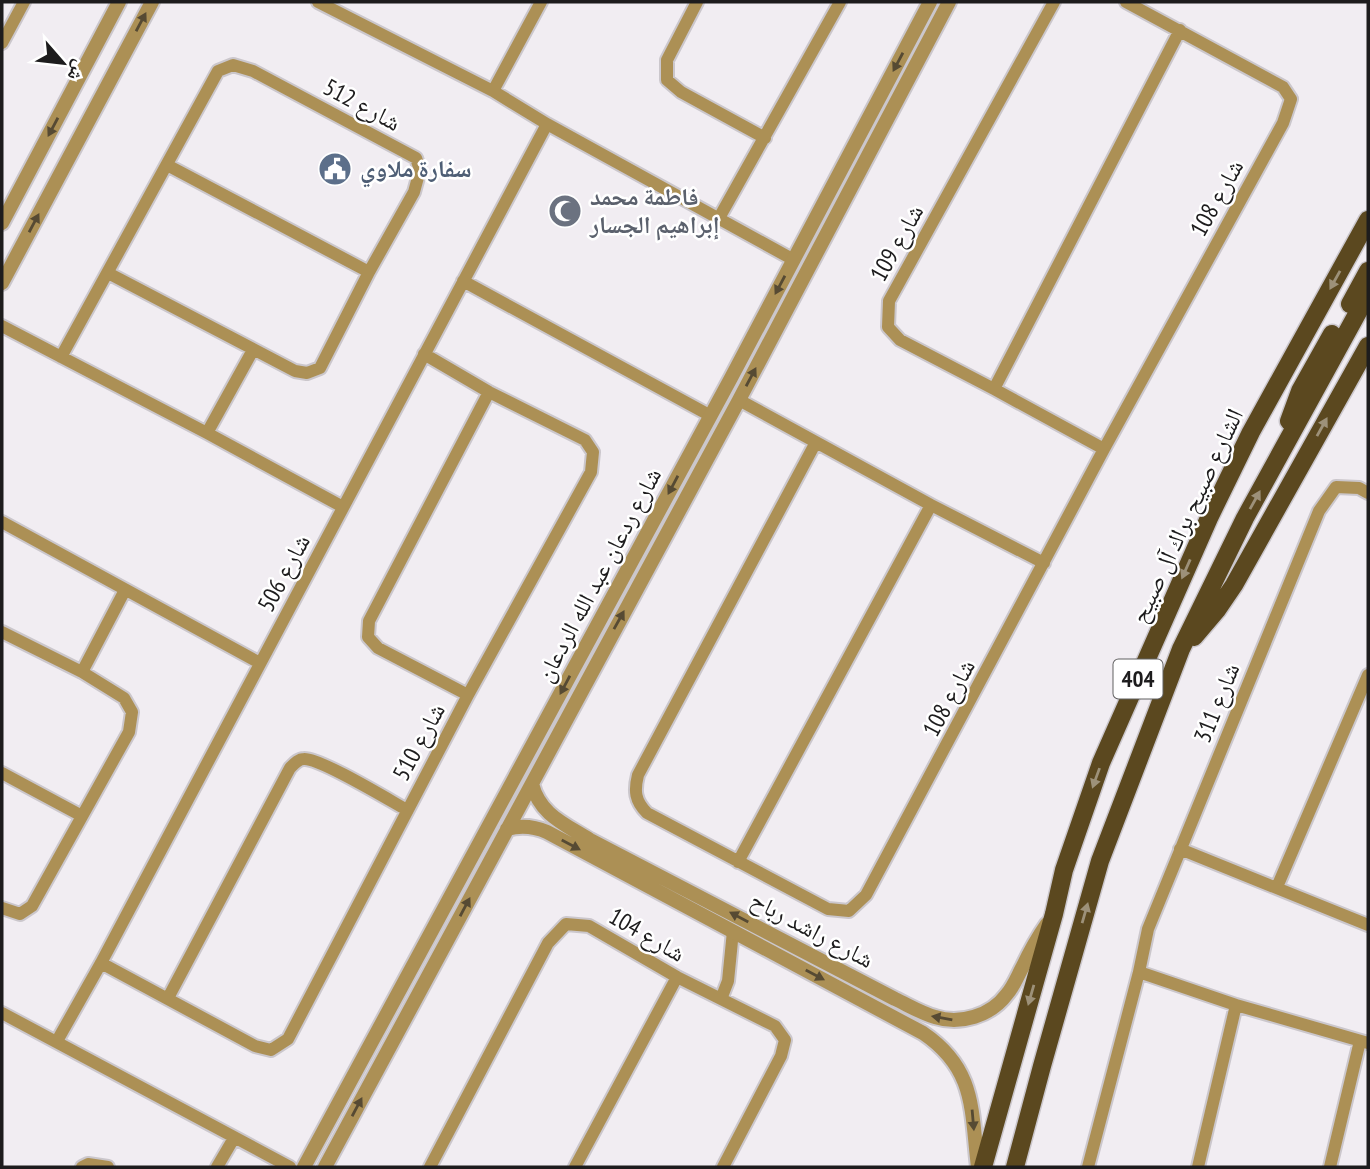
<svg xmlns="http://www.w3.org/2000/svg" width="1370" height="1169" viewBox="0 0 1370 1169" font-family="'PT Sans Narrow','Noto Naskh Arabic',sans-serif">
  <style>
    .lines { fill: none; stroke-linecap: round; stroke-linejoin: round }
    .minor-casing { stroke: #cbc7cc; stroke-width: 16 }
    .tertiary-casing { stroke: #cbc7cc; stroke-width: 18 }
    .primary-casing { stroke: #cbc7cc; stroke-width: 21 }
    .minor { stroke: #ac9055; stroke-width: 12 }
    .tertiary { stroke: #ac9055; stroke-width: 14 }
    .primary { stroke: #5b481f; stroke-width: 18 }
    .oneway { fill: #564a33 }
    .oneway2 { fill: #9d9179 }
    .labels { text-anchor: middle; stroke-width: 5; stroke-linejoin: round; paint-order: stroke }
    .shield { fill: #fff; stroke: #616061; stroke-width: 2 }
    .shield-label { font-size: 23px; font-weight: bold; fill: #1d1c1d }
    .street-label { font-size: 24px; fill: #1d1c1d; stroke: #fff }
    .service-label { font-size: 24px; font-weight: bold; fill: #4e5e75; stroke: #fff; text-anchor: start }
    .worship-label { font-size: 24px; font-weight: bold; fill: #5b616d; stroke: #fff; text-anchor: start }
  </style>
  <rect width="100%" height="100%" fill="#f1edf2"/>
  <g class="lines">
    <defs>
      <path id="minor" d="M318,2l175,89 54,33 247,136
        M697,2l-30,58v20l14,12 84,46
        M1054,2l-165,299 -1,26 12,13 94,49 110,60
        M2,43l22,-41
        M493,91l48,-89
        M167,165l202,107
        M719,218l121,-216
        M463,281l248,135
        M2,326l205,107 136,74
        M61,357l157,-286 15,-6 20,6 163,87 4,12 -6,22 -45,80 -49,96 -13,5 -12,-2 -187,-98
        M994,389l186,-359
        M739,400l192,105 113,58
        M207,433l46,-83
        M816,442l-178,333c-4,16 -3,26 9,38l181,96 21,2 17,-16 238,-446 179,-326 8,-24 -8,-12 -157,-85
        M2,522l258,141
        M2,632l80,40 42,26 8,14 -3,20 -97,174 -12,8 -18,-6
        M82,672l43,-82
        M468,695l-90,-47 -10,-11 1,-16 120,-229
        M2,773l80,43
        M1180,849l188,76
        M738,862l193,-357
        M1277,887l91,-212
        M101,963l154,83 16,4 17,-11 180,-344 123,-223 2,-20 -8,-12 -96,-48 -65,-38
        M1139,972l97,33 132,38
        M168,998l122,-230c4,-4 8,-9 14,-9 16,-1 85,41 103,51
        M721,999l7,-18 5,-50
        M2,1013l288,154
        M57,1041l44,-78 446,-839
        M82,1167l6,-3 20,3
        M217,1167l17,-29
        M430,1167l118,-224 18,-19 23,2 88,51 98,49 10,14 -4,16 -58,111
        M575,1167l102,-190
        M1088,1167l51,-195 9,-43 171,-418 17,-24 23,1 9,5
        M1198,1167l38,-162
        M1330,1167l30,-126"/>
      <path id="tertiary" d="M2,223l117,-221
        M2,283l150,-281
        M532,784c8,31 33,40 58,56l305,159c13,6 26,14 40,18 25,8 56,-1 72,-23 7,-8 11,-19 16,-28 7,-15 15,-29 24,-42
        M507,829c14,-4 26,-3 40,3l376,201c53,36 48,77 55,134
        M304,1167l427,-789 199,-376
        M325,1167l414,-767 210,-398"/>
      <path id="primary" d="M1350,304l18,-33
        M1289,421l11,-30 32,-57
        M1194,637l23,-27 17,-25 134,-239
        M983,1167l71,-253 10,-44 37,-107 108,-245 42,-86 117,-212
        M1015,1167l27,-101 58,-205 81,-212 64,-131 123,-224"/>
    </defs>
    <use href="#minor" class="minor-casing"/>
    <use href="#tertiary" class="tertiary-casing"/>
    <use href="#primary" class="primary-casing"/>
    <use href="#minor" class="minor"/>
    <use href="#tertiary" class="tertiary"/>
    <use href="#primary" class="primary"/>
  </g>
  <defs><path id="oneway-solid" d="M-6-.8H1V-3.2L6.5 0L1 3.2V.8H-6Z" transform="scale(1.75)"/></defs>
  <g class="oneway">
    <use href="#oneway-solid" transform="translate(141 22) rotate(-62)"/>
    <use href="#oneway-solid" transform="translate(898 62) rotate(118)"/>
    <use href="#oneway-solid" transform="translate(53 127) rotate(118)"/>
    <use href="#oneway-solid" transform="translate(34 223) rotate(-62)"/>
    <use href="#oneway-solid" transform="translate(780 285) rotate(118)"/>
    <use href="#oneway-solid" transform="translate(751 377) rotate(-62)"/>
    <use href="#oneway-solid" transform="translate(673 485) rotate(118)"/>
    <use href="#oneway-solid" transform="translate(619 620) rotate(-61)"/>
    <use href="#oneway-solid" transform="translate(565 685) rotate(118)"/>
    <use href="#oneway-solid" transform="translate(571 845) rotate(28)"/>
    <use href="#oneway-solid" transform="translate(465 907) rotate(-62)"/>
    <use href="#oneway-solid" transform="translate(739 917) rotate(-152)"/>
    <use href="#oneway-solid" transform="translate(815 975) rotate(28)"/>
    <use href="#oneway-solid" transform="translate(942 1018) rotate(-170)"/>
    <use href="#oneway-solid" transform="translate(357 1107) rotate(-62)"/>
    <use href="#oneway-solid" transform="translate(973 1120) rotate(85)"/>
  </g>
  <g class="oneway2">
    <use href="#oneway-solid" transform="translate(1335 280) rotate(119)"/>
    <use href="#oneway-solid" transform="translate(1322 427) rotate(-61)"/>
    <use href="#oneway-solid" transform="translate(1255 500) rotate(-61)"/>
    <use href="#oneway-solid" transform="translate(1186 569) rotate(114)"/>
    <use href="#oneway-solid" transform="translate(1096 778) rotate(110)"/>
    <use href="#oneway-solid" transform="translate(1085 913) rotate(-74)"/>
    <use href="#oneway-solid" transform="translate(1031 995) rotate(106)"/>
  </g>
  <defs>
    <symbol id="civic-disc" viewBox="-11 -11 22 22"><circle r="9.5" fill="#5c6f8a" stroke="#fff"/><path d="M-.6-6.5H3V-4.5H.6V-3L4-1V1h2V6H-6V1h2V-1L-.6-3ZM-1.2 2.5V6h2.4V2.5Z" fill="#fff"/></symbol>
    <symbol id="mosque-disc" viewBox="-11 -11 22 22"><circle r="9.5" fill="#6b7280" stroke="#fff"/><path d="M3.5-4.9A6 6 0 1 0 3.5 4.9A5 5 0 1 1 3.5-4.9Z" fill="#fff"/></symbol>
  </defs>
  <g fill-rule="evenodd">
    <use href="#civic-disc" x="316" y="150" width="38" height="38"/>
    <use href="#mosque-disc" x="546" y="192" width="38" height="38"/>
  </g>
  <g class="labels">
    <rect class="shield" x="1113.5" y="659.5" width="49" height="39" rx="5"/>
    <g class="shield-label">
      <text x="1138" y="687">404</text>
    </g>
    <g class="street-label">
      <text transform="translate(362 105) rotate(28)" y="8">شارع 512</text>
      <text transform="translate(1217 198) rotate(-61)" y="8">شارع 108</text>
      <text transform="translate(897 243) rotate(-61)" y="8">شارع 109</text>
      <text transform="translate(1187 516) rotate(-65)" y="8">الشارع صبيح براك آل صبيح</text>
      <text transform="translate(284 573) rotate(-62)" y="8">شارع 506</text>
      <text transform="translate(599 575) rotate(-62)" y="8">شارع ردعان عبد الله الردعان</text>
      <text transform="translate(949 698) rotate(-62)" y="8">شارع 108</text>
      <text transform="translate(1217 703) rotate(-68)" y="8">شارع 311</text>
      <text transform="translate(419 742) rotate(-62)" y="8">شارع 510</text>
      <text transform="translate(812 930) rotate(28)" y="8">شارع راشد رباح</text>
      <text transform="translate(647 935) rotate(30)" y="8">شارع 104</text>
    </g>
    <g class="service-label">
      <text x="360" y="177">سفارة ملاوي</text>
    </g>
    <g class="worship-label">
      <text x="590" y="205">فاطمة محمد<tspan x="590" dy="28">إبراهيم الجسار</tspan></text>
    </g>
  </g>
  <rect width="1370" height="1169" fill="none" stroke="#1d1c1d" stroke-width="7"/>
  <g transform="translate(63 63) rotate(118)" stroke="#ffffff" stroke-width="5" paint-order="stroke">
  <path d="M0-5L12 26L0 18L-12 26Z" fill="#1d1c1d"/>
  <text y="-10" font-size="19" font-weight="bold" text-anchor="middle" fill="#1d1c1d">ش</text>
  </g>
</svg>
